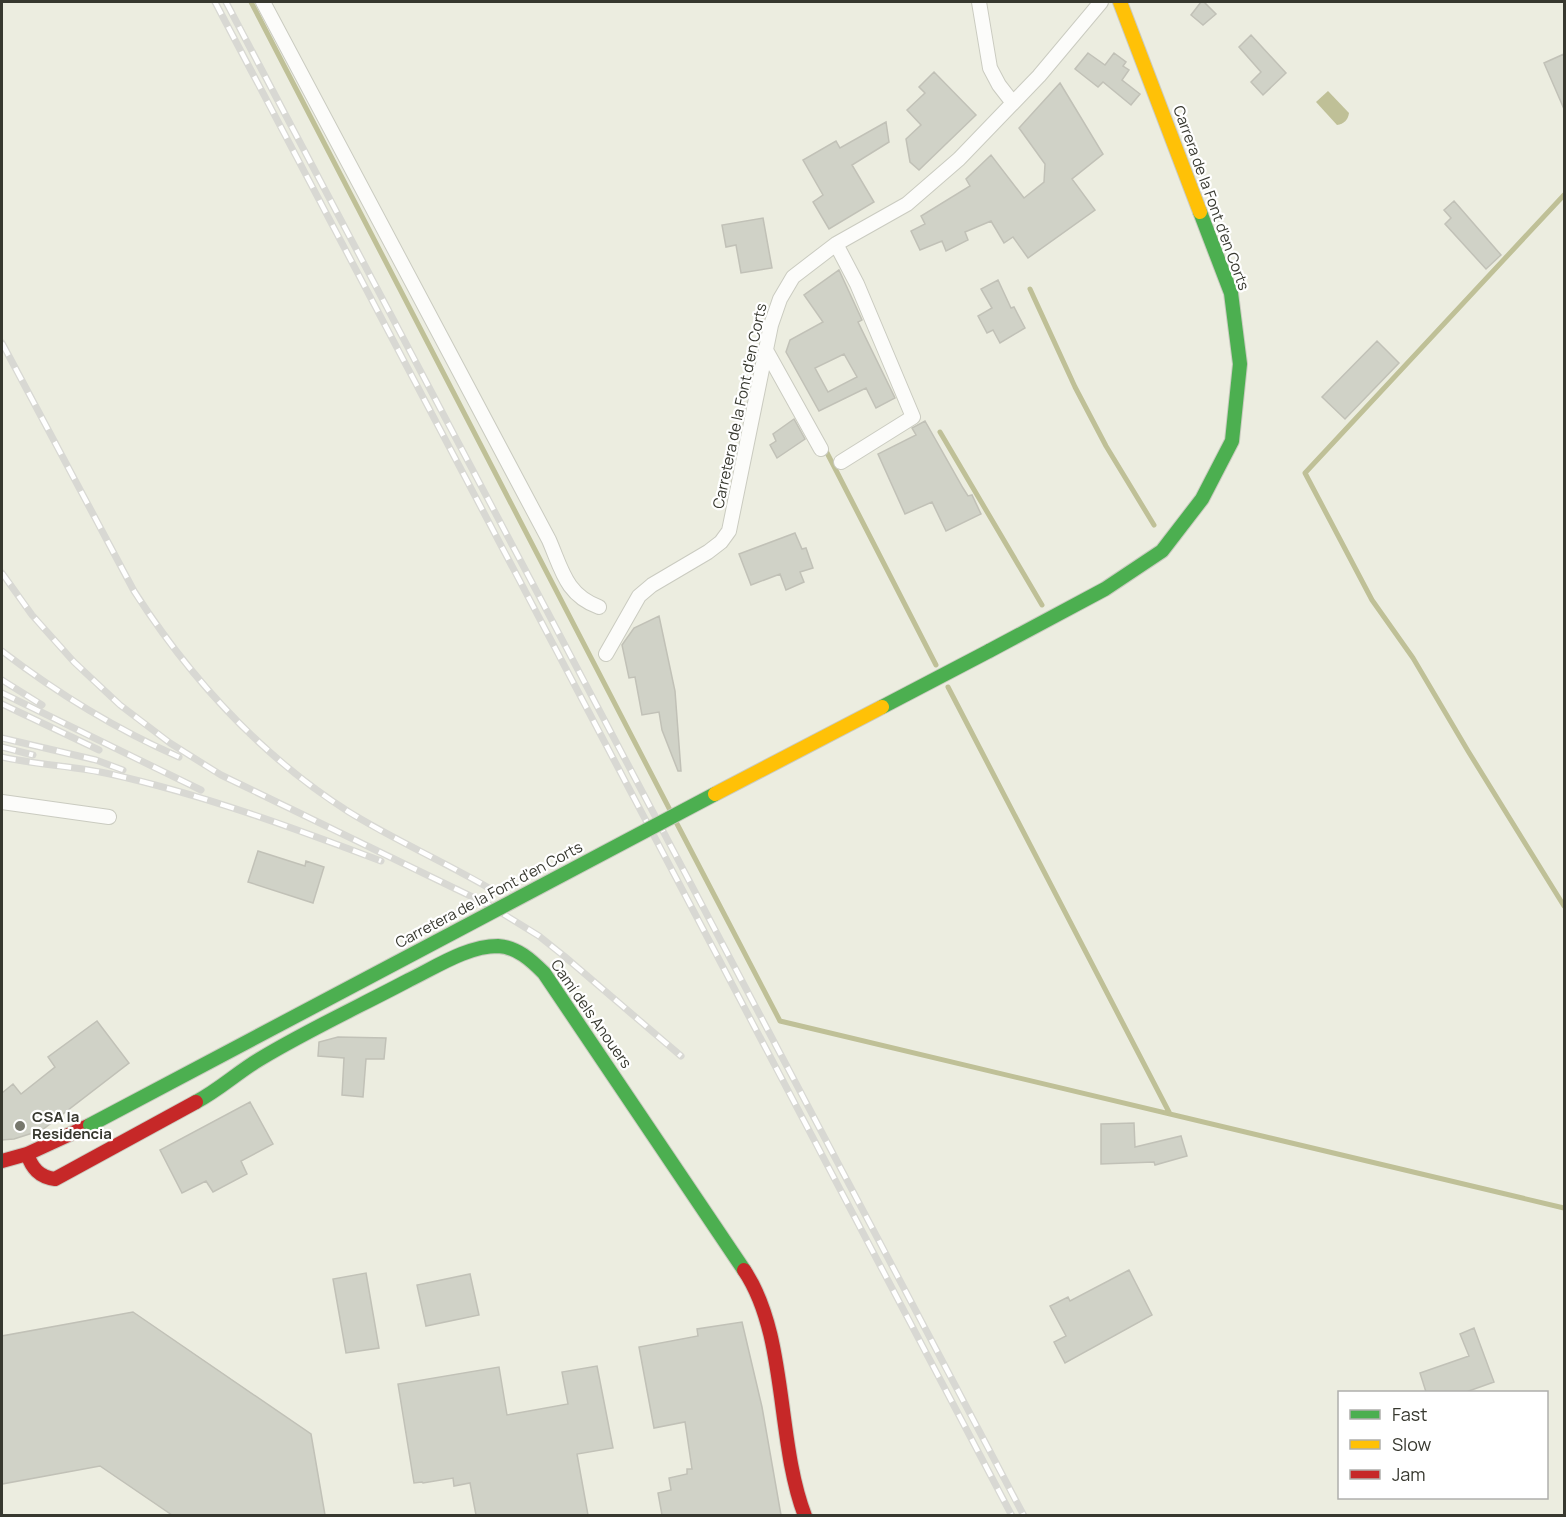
<svg xmlns="http://www.w3.org/2000/svg" width="1566" height="1517" viewBox="0 0 1566 1517" font-family="Manrope,sans-serif">
  <style>
    .water { fill: #bfc097 }
    .lines { fill: none; stroke-linecap: round; stroke-linejoin: round }
    .stream { stroke: #bfc097; stroke-width: 5 }
    .building { fill: #d0d2c7; stroke: #c1c1b7; stroke-width: 1.5; fill-rule: evenodd }
    .street-casing { stroke: #cacbc0; stroke-width: 16 }
    .fast-casing { stroke: #cacbc0; stroke-width: 16 }
    .slow-casing { stroke: #cacbc0; stroke-width: 16 }
    .jam-casing { stroke: #cacbc0; stroke-width: 16 }
    .street { stroke: #fcfcfa; stroke-width: 14 }
    .fast { stroke: #4caf50; stroke-width: 14 }
    .slow { stroke: #ffc107; stroke-width: 14 }
    .jam { stroke: #c62828; stroke-width: 14 }
    .rail-casing { stroke: #d8d8d3; stroke-width: 7 }
    .rail { stroke: #fff; stroke-width: 4.5; stroke-dasharray: 14; stroke-linecap: butt }
    .fast-bridge-casing { stroke: #cacbc0; stroke-width: 16; stroke-linecap: butt }
    .slow-bridge-casing { stroke: #cacbc0; stroke-width: 16; stroke-linecap: butt }
    .fast-bridge { stroke: #4caf50; stroke-width: 14 }
    .slow-bridge { stroke: #ffc107; stroke-width: 14 }
    .poi-dot { fill: #76776d; stroke: #fff; stroke-width: 2 }
    .labels { text-anchor: middle; stroke-width: 4.5; stroke-linejoin: round; paint-order: stroke }
    .street-label { font-size: 15px; fill: #37382f; stroke: #fff }
    .poi-label { font-size: 15px; font-weight: bold; fill: #37382f; stroke: #fff; text-anchor: start }
  </style>
  <rect width="100%" height="100%" fill="#ecede0"/>
  <path class="water" d="M1328,91l21,22c-1,7 -5,11 -12,12l-21,-23z"/>
  <g class="lines">
    <path class="stream" d="M251,2l420,810
      M1564,195l-259,278 67,127 41,58 55,93 96,155
      M1030,289l45,98 31,59 48,79
      M940,432l102,173
      M824,447l112,218
      M948,687l222,427
      M675,820l105,201 784,187"/>
  </g>
  <path class="building" d="M1201,2h3l12,12 -13,11 -12,-10z
    M1251,35l35,38 -23,22 -12,-13 10,-10 -22,-25z
    M1088,53l17,12 9,-12 12,9 -3,4 6,4 -7,10 18,14 -9,11 -28,-23 -5,5 -23,-18z
    M1564,54v55l-20,-46z
    M934,72l42,43 -57,55 -9,-8 -4,-23 15,-14 -14,-15 18,-17 -6,-6z
    M1060,83l43,71 -31,25 23,31 -67,48 -15,-21 -9,6 -13,-22 -26,11 3,8 -22,11 -4,-10 -22,9 -9,-19 14,-7 -4,-8 49,-30 -4,-7 25,-24 33,43 20,-16 1,-18 -26,-36z
    M886,122l3,20 -37,23 22,37 -45,27 -16,-27 10,-7 -20,-35 33,-19 4,7z
    M1454,201l47,54 -15,14 -41,-45 6,-6 -7,-8z
    M763,218l9,50 -31,5 -5,-28 -10,2 -4,-22z
    M839,270l23,50 -4,2 37,76 -19,10 -10,-20 -47,23 -33,-59 4,-12 33,-18 -19,-27zM844,354l13,23 -29,15 -13,-24z
    M998,280l13,28 3,-1 11,21 -25,15 -7,-13 -6,3 -9,-17 14,-8 -11,-19z
    M1377,341l22,22 -54,56 -23,-22z
    M794,419l11,20 -28,19 -7,-13 6,-4 -3,-7z
    M925,421l38,67 5,8 4,-1 9,19 -35,17 -14,-29 -27,12 -27,-60 38,-19 -4,-7z
    M795,533l7,16 4,-1 7,20 -13,4 4,10 -18,8 -6,-16 -29,11 -12,-31z
    M659,616l16,75 6,80h-3l-16,-41 -3,-18 -17,3 -7,-38 -6,1 -7,-33 12,-17z
    M258,851l47,15 1,-5 18,6 -11,36 -65,-21z
    M97,1021l32,42 -87,67 -28,9 -12,1v-47l11,-9 8,10 34,-27 -7,-10z
    M338,1037l48,1 -2,21h-18l-3,38 -21,-2 2,-37 -26,-2 1,-14z
    M250,1102l23,42 -32,17 6,13 -34,18 -7,-11 -24,12 -22,-43z
    M1134,1123l1,24 46,-11 6,20 -32,9 -1,-3 -53,2v-40z
    M1129,1270l23,45 -87,48 -11,-21 12,-6 -16,-30 18,-9 2,4z
    M366,1273l13,75 -33,5 -13,-74z
    M470,1274l9,41 -53,11 -9,-41z
    M133,1312l178,122 14,81h-153l-72,-49 -98,18v-148z
    M742,1322l20,85 19,108h-119l-4,-22 13,-3 -2,-12 18,-4v-5h5l-7,-47 -31,6 -15,-81 59,-11 -1,-7z
    M1474,1328l20,54 -28,10h-40l-6,-19 49,-17 -9,-22z
    M597,1366l16,82 -36,6 11,61h-112l-6,-32 -16,3 -1,-8 -30,5 -1,-1 -8,1 -16,-99 101,-17 8,48 61,-11 -6,-32z"/>
  <g class="lines">
    <defs>
      <path id="street" d="M263,2l286,538c13,30 17,55 50,67
        M979,2l11,66 9,17 14,18
        M836,244l21,40 56,133 -72,45
        M767,352l54,97
        M606,654l33,-58 13,-11 56,-33 13,-10 8,-11 42,-206 9,-26 13,-22 43,-33 71,-40 52,-45 80,-83 62,-74
        M2,802l107,15"/>
      <path id="fast" d="M989,651l116,-62 57,-38 40,-52 30,-58 8,-77 -9,-71 -31,-81
        M196,1102c23,-12 42,-30 64,-43 48,-29 100,-53 149,-79 27,-13 58,-34 89,-34 19,1 33,14 46,27l200,297"/>
      <path id="slow" d="M1120,2l80,210"/>
      <path id="jam" d="M27,1154c5,14 12,23 28,25l141,-77
        M2,1161l25,-7 63,-29
        M744,1270c44,65 32,171 61,246"/>
    </defs>
    <use href="#street" class="street-casing"/>
    <use href="#fast" class="fast-casing"/>
    <use href="#slow" class="slow-casing"/>
    <use href="#jam" class="jam-casing"/>
    <use href="#street" class="street"/>
    <use href="#fast" class="fast"/>
    <use href="#slow" class="slow"/>
    <use href="#jam" class="jam"/>
    <defs>
      <path id="rail" d="M215,2l797,1514
        M226,2l798,1514
        M2,343l132,248c56,87 127,165 215,221 47,29 98,51 145,79
        M2,573l30,42 42,47 46,43 50,38 51,32 268,130 50,31 25,20 117,100
        M2,651c55,42 114,78 177,106
        M2,680l40,25
        M2,693l199,97
        M2,704l97,46
        M2,738l94,22 27,10
        M2,747l31,8
        M2,757c35,8 72,9 108,17 91,20 184,54 271,87"/>
    </defs>
    <use href="#rail" class="rail-casing"/>
    <use href="#rail" class="rail"/>
    <defs>
      <path id="fast-bridge" d="M882,707l107,-56
        M90,1125l625,-331"/>
      <path id="slow-bridge" d="M715,794l167,-87"/>
    </defs>
    <use href="#fast-bridge" class="fast-bridge-casing"/>
    <use href="#slow-bridge" class="slow-bridge-casing"/>
    <use href="#fast-bridge" class="fast-bridge"/>
    <use href="#slow-bridge" class="slow-bridge"/>
  </g>
  <circle class="poi-dot" cx="20" cy="1126" r="6"/>
  <g class="labels">
    <g class="street-label">
      <text transform="translate(1211 198) rotate(70)" y="5">Carrera de la Font d'en Corts</text>
      <text transform="translate(740 406) rotate(-78)" y="5">Carretera de la Font d'en Corts</text>
      <text transform="translate(489 895) rotate(-28)" y="5">Carretera de la Font d'en Corts</text>
      <text transform="translate(591 1014) rotate(55)" y="5">Camí dels Anouers</text>
    </g>
    <g class="poi-label">
      <text x="32" y="1122">CSA la<tspan x="32" dy="17">Residencia</tspan></text>
    </g>
  </g>
  <rect width="1566" height="1517" fill="none" stroke="#37382f" stroke-width="6"/>
  <rect x="1338" y="1391" width="210" height="108" fill="#ffffff" stroke="#afafac" stroke-width="1.5"/>
  <rect x="1350" y="1410" width="30" height="9" fill="#4caf50" stroke="#afafac" stroke-width="1.5"/>
  <text x="1392" y="1421" font-size="18" fill="#37382f">Fast</text>
  <rect x="1350" y="1440" width="30" height="9" fill="#ffc107" stroke="#afafac" stroke-width="1.5"/>
  <text x="1392" y="1451" font-size="18" fill="#37382f">Slow</text>
  <rect x="1350" y="1470" width="30" height="9" fill="#c62828" stroke="#afafac" stroke-width="1.5"/>
  <text x="1392" y="1481" font-size="18" fill="#37382f">Jam</text>
</svg>
